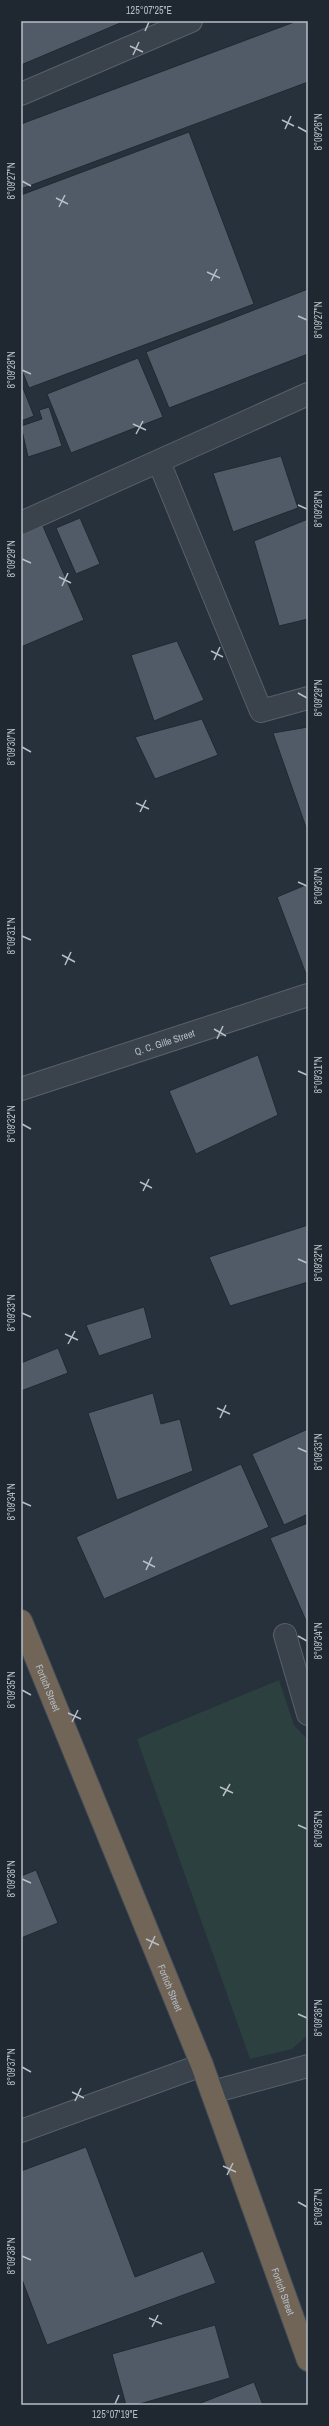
<svg xmlns="http://www.w3.org/2000/svg" width="329" height="2426" viewBox="0 0 329 2426" font-family="'Archivo Narrow',sans-serif">
  <style>
    .green { fill: #2b403f }
    .building { fill: #505b67; stroke: #212933 }
    .lines { fill: none; stroke-linecap: round; stroke-linejoin: round }
    .minor-casing { stroke: #58606a; stroke-width: 24 }
    .highway-casing { stroke: #454d57; stroke-width: 24 }
    .minor { stroke: #3a424c; stroke-width: 22 }
    .highway { stroke: #716558; stroke-width: 22 }
    .ticks { fill: none; stroke: #b6bec7; stroke-width: 1.5 }
    .labels { text-anchor: middle; stroke-width: 3.5; stroke-linejoin: round; paint-order: stroke }
    .street-label { font-size: 10px; fill: #b6bec7; stroke: #1f2731 }
    .neatline { fill: none; stroke: #b6bec7; stroke-width: 1.5 }
    .ticks-label { font-size: 10px; text-anchor: middle; fill: #b6bec7 }
  </style>
  <rect width="100%" height="100%" fill="#26313b"/>
  <path class="green" d="M279,1680l15,45 14,15v295l-16,14 -42,10 -113,-320z"/>
  <path class="building" d="M21,21h104l-104,44z
    M297,21h11v61l-287,107v-65z
    M189,132l65,172 -225,84 -8,-20v-173z
    M308,289v65l-139,54 -23,-56z
    M138,358l25,59 -92,36 -24,-59z
    M21,383l13,33 -13,5z
    M49,407l13,39 -34,11 -7,-31 21,-7 -3,-9z
    M281,456l17,52 -65,24 -20,-59z
    M80,518l20,46 -24,10 -20,-46z
    M308,519v100l-29,7 -25,-85z
    M42,524l42,96 -63,27v-114z
    M177,641l27,59 -50,21 -23,-66z
    M202,719l16,36 -63,24 -20,-42z
    M308,727v106l-35,-100z
    M308,884v88l-2,2 -29,-77z
    M258,1055l20,60 -82,39 -27,-63z
    M308,1225v57l-78,24 -21,-49z
    M144,1307l8,31 -53,18 -13,-31z
    M58,1348l10,25 -47,18v-28z
    M153,1393l8,31 19,-5 13,52 -76,29 -29,-87z
    M308,1429v85l-24,11 -32,-71z
    M241,1464l28,63 -165,72 -28,-62z
    M308,1523v100h-1l-37,-85z
    M36,1870l22,53 -37,15v-62z
    M86,2147l49,130 68,-26 13,32 -169,62 -26,-68v-106z
    M215,2325l15,53 -94,27h-10l-14,-51z
    M254,2382l9,23h-67z"/>
  <g class="lines">
    <defs>
      <g id="minor">
        <path d="M21,94l170,-73"/>
        <path d="M159,462l102,249 47,-13"/>
        <path d="M21,523l287,-129"/>
        <path id="s1" d="M21,1089l287,-94"/>
        <path d="M285,1635l23,79"/>
        <path d="M212,2092l96,-26"/>
        <path d="M21,2131l181,-66"/>
      </g>
      <g id="highway">
        <path id="s2" d="M21,1621l181,444 106,295"/>
      </g>
    </defs>
    <use href="#minor" class="minor-casing"/>
    <use href="#highway" class="highway-casing"/>
    <use href="#minor" class="minor"/>
    <use href="#highway" class="highway"/>
  </g>
  <path class="ticks" d="M145,31l4,-9M130,46l13,6M133,55l6,-13M282,120l12,6M298,127l9,5M285,129l6,-13M22,181l9,5M56,198l12,6M59,207l6,-12M207,272l13,6M211,281l6,-12M298,316l9,4M22,370l9,4M133,424l13,6M136,434l7,-13M298,505l9,4M22,559l9,4M59,577l12,6M62,586l6,-13M211,651l12,6M214,660l6,-13M298,693l9,5M22,747l9,5M136,803l13,6M140,812l6,-12M298,882l9,4M22,936l9,4M62,955l13,7M65,965l6,-13M214,1029l12,7M217,1039l6,-13M298,1071l9,4M22,1124l9,5M140,1182l12,6M143,1191l6,-12M298,1259l9,4M22,1313l9,4M65,1334l13,6M68,1344l7,-13M217,1408l13,6M220,1418l6,-13M298,1448l9,4M22,1502l9,4M143,1561l12,6M146,1570l6,-13M298,1636l9,5M22,1690l9,5M68,1713l13,6M72,1722l6,-12M220,1787l13,6M223,1796l7,-12M298,1825l9,4M22,1879l9,4M146,1939l13,6M149,1949l6,-13M298,2014l9,4M22,2067l9,5M72,2092l12,6M75,2101l6,-13M223,2166l13,6M227,2175l6,-12M298,2202l9,5M22,2256l9,4M149,2318l13,6M152,2327l6,-12M115,2404l4,-9"/>
  <g class="labels">
    <g class="street-label">
      <text dy="4" stroke="none"><textPath href="#s1" startOffset="151">Q. C. Gille Street</textPath></text>
      <text dy="4" stroke="none"><textPath href="#s2" startOffset="72">Fortich Street</textPath></text>
      <text dy="4" stroke="none"><textPath href="#s2" startOffset="396">Fortich Street</textPath></text>
      <text dy="4" stroke="none"><textPath href="#s2" startOffset="720">Fortich Street</textPath></text>
    </g>
  </g>
  <rect width="329" height="2426" fill="none" stroke="#1f2731" stroke-width="44"/>
  <rect x="22" y="22" width="285" height="2382" class="neatline"/>
  <g class="ticks-label">
    <text x="149" y="14">125°07'25"E</text>
    <text transform="translate(318 132) rotate(-90)" y="4">8°09'26"N</text>
    <text transform="translate(11 181) rotate(-90)" y="4">8°09'27"N</text>
    <text transform="translate(318 320) rotate(-90)" y="4">8°09'27"N</text>
    <text transform="translate(11 370) rotate(-90)" y="4">8°09'28"N</text>
    <text transform="translate(318 509) rotate(-90)" y="4">8°09'28"N</text>
    <text transform="translate(11 559) rotate(-90)" y="4">8°09'29"N</text>
    <text transform="translate(318 698) rotate(-90)" y="4">8°09'29"N</text>
    <text transform="translate(11 747) rotate(-90)" y="4">8°09'30"N</text>
    <text transform="translate(318 886) rotate(-90)" y="4">8°09'30"N</text>
    <text transform="translate(11 936) rotate(-90)" y="4">8°09'31"N</text>
    <text transform="translate(318 1075) rotate(-90)" y="4">8°09'31"N</text>
    <text transform="translate(11 1124) rotate(-90)" y="4">8°09'32"N</text>
    <text transform="translate(318 1263) rotate(-90)" y="4">8°09'32"N</text>
    <text transform="translate(11 1313) rotate(-90)" y="4">8°09'33"N</text>
    <text transform="translate(318 1452) rotate(-90)" y="4">8°09'33"N</text>
    <text transform="translate(11 1502) rotate(-90)" y="4">8°09'34"N</text>
    <text transform="translate(318 1641) rotate(-90)" y="4">8°09'34"N</text>
    <text transform="translate(11 1690) rotate(-90)" y="4">8°09'35"N</text>
    <text transform="translate(318 1829) rotate(-90)" y="4">8°09'35"N</text>
    <text transform="translate(11 1879) rotate(-90)" y="4">8°09'36"N</text>
    <text transform="translate(318 2018) rotate(-90)" y="4">8°09'36"N</text>
    <text transform="translate(11 2067) rotate(-90)" y="4">8°09'37"N</text>
    <text transform="translate(318 2207) rotate(-90)" y="4">8°09'37"N</text>
    <text transform="translate(11 2256) rotate(-90)" y="4">8°09'38"N</text>
    <text x="115" y="2418">125°07'19"E</text>
  </g>
</svg>
